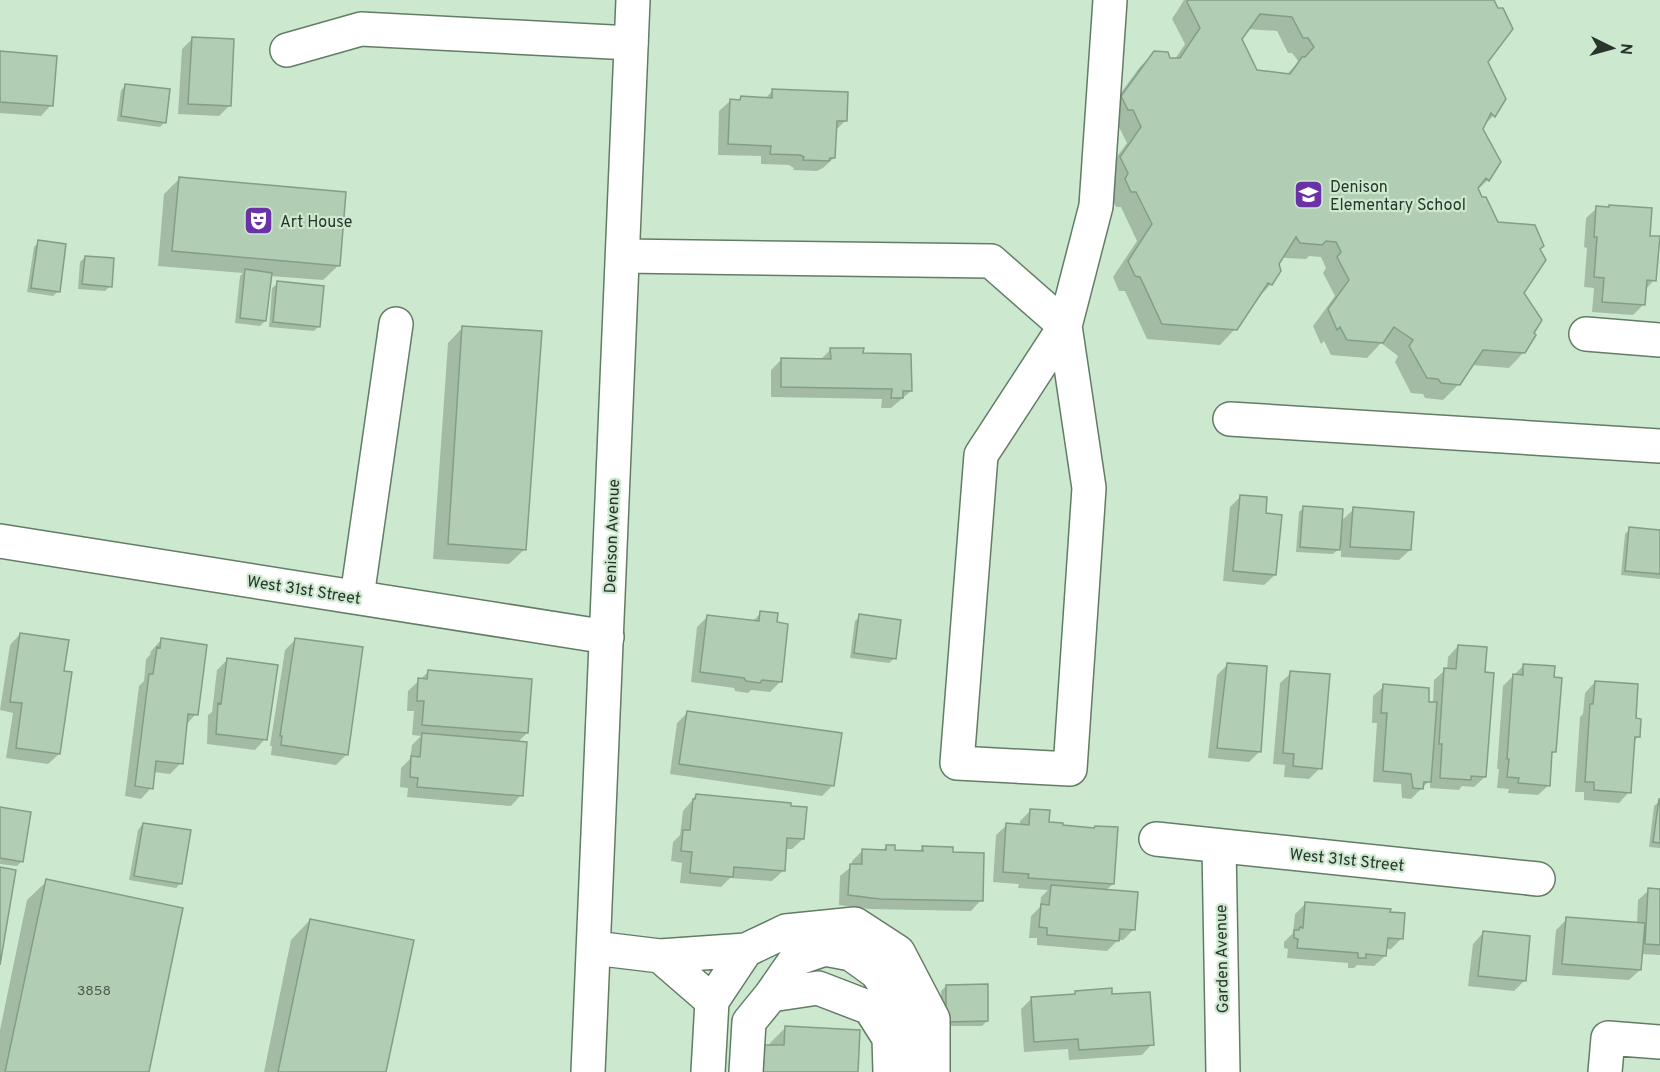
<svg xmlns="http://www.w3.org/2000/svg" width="1660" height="1072" viewBox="0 0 1660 1072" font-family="Overpass,sans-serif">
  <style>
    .shadow { fill: #0003; fill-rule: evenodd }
    .building { fill: #b1cdb4; stroke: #839e86; stroke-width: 1.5; fill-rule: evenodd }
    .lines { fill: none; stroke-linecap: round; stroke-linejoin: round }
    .minor-casing { stroke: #637c65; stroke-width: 36 }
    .major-casing { stroke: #637c65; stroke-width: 36 }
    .minor { stroke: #fff; stroke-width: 33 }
    .major { stroke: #fff; stroke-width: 33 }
    .labels { text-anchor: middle; stroke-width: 4.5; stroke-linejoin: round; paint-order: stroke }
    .number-label { font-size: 14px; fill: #4b5a4c }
    .poi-label { font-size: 16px; fill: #29342a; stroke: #cce9cf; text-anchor: start }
    .street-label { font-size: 16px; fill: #29342a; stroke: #cce9cf }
  </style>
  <rect width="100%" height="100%" fill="#cce9cf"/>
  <path class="shadow" d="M1184,0h308l-6,62 19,37 -12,17 -12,13 18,33 -11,18 -11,10 20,34 41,25 -16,44 2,59 -15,16 -38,-3 -12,19 -16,16 -18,-2 -2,-4 -12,-1 -16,-31 3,-6 -17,-13 -14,15 -36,-3 -7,-14 -3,3 -8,-18 22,-30 -12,-23 3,-5 -5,-11 -12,-1 -3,3 -21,-1 -2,-3 -6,8 -6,21 -15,16 -21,29 -15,16 -73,-6 -22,-48h-6l-6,-14 24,-36 -16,-34h-5l-6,-12 -5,-22 22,-30 -9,-18 -11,-13 32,-44 16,-16 14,7h6l10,-15 -13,-25zM1247,29l30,2 11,22h4l7,9 -13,13 -30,-4 -16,-32z
    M192,39l37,67 -10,10 -41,-2 4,-65z
    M0,53l51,52 -10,11 -41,-3z
    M126,85l39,37 -5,5 -43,-6 4,-31z
    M773,90l73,30 -11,11 -1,27 -11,10 -6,3 -24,-1 1,-2 -5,-3 -28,-1v-8l-43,-1 1,-44 11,-10h8l3,-3 24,1z
    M179,179l160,86 -16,15 -53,-4 -5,45 -5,5 -25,-3 5,-47 3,-3 -85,-7 6,-72z
    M1609,206l39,31 6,43 -9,10 -1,14 -11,11 -41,-3 2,-24 -10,-1 3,-39 -3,-1 2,-29 11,-10 10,1z
    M39,242l20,49 -6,5 -26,-4 7,-45z
    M85,257l25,29 -5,5 -27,-2 2,-27z
    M278,283l41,43 -5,5 -45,-4 3,-39z
    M463,327l62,222 -16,15 -76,-5 15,-216z
    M831,349l31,6 49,36 -20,17h-10l1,-9 -111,-2v-27l10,-10h39z
    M1241,496l23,19 11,60 -11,10 -41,-4 7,-74z
    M1304,507l36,15 14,-13 56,41 -11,10 -58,-3v-10l-8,7 -37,-2 3,-40z
    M1630,529l30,3v47l-39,-4 4,-41z
    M761,613l20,68 -11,11 -19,-2 -3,3 -13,-2 -1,-3 -43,-6 6,-55 10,-10 45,5z
    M860,616l35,42 -6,5 -39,-5 5,-37z
    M20,634l42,38 -3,82 -11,10 -42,-6 7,-45 -13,-3 10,-65z
    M296,639l51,115 -11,11 -65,-10 1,-9h-2l15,-96z
    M161,640l35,74 -10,11 -5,38 -11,11 -17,-2 -2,16 -10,11 -16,-3 14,-110 5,-5 2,-22 4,-4 1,-4z
    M1458,646l27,131 -11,10 -12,-1 -3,4 -29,-2v-8l-19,19 -9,-1 -1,-14 -28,-2 4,-59h-5l1,-27 11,-10 43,17h6l1,-23 11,-10h2l1,-13z
    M228,659l37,80 -10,11 -48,-6 1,-29 4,-3 5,-42z
    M1228,664l32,87 -11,11 -41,-4 9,-83z
    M1524,665l30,87 -4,3 -1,30 -11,10 -30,-2 1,-4 -12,-1 2,-19h-2l6,-83z
    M428,672l99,61 -10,10 4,52 -10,11 -104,-9 1,-9 -8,-1 1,-19 9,-9 2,-14 9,-9 -9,-1 2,-24h-7l1,-20z
    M1291,673l29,95 -11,11 -25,-2 1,-12 -12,-1 7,-81z
    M1595,682l39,38 4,17 -5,5 -4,50 -10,11 -35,-3v-8h-9l5,-75 3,-3 2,-21z
    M687,713l146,72 -11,11 -152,-22 7,-51z
    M696,796l107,43 -11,10h-7l-2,22 -11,10 -42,-3 -9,9 -41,-4 2,-20 -11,-2 2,-19 7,-7 3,-24z
    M1660,801v47l-11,-1 5,-41z
    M0,808l22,53 -5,5 -17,-2z
    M1031,810l17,13 65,61 -8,7 28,39 -10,10h-5l-11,11 -70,-6v-7h-8l2,-22 9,-9 1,-10 7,-7 -30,-2 1,-4 -26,-2 3,-47 11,-10 13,1v-5z
    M143,824l38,59 -5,5 -47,-8 9,-50z
    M887,846l7,5 24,1 5,-5 29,7 29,46 -10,11 -102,-2 -30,-4 1,-29 12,-10v-5l11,-11 19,1z
    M47,881l100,191h-147v-42l27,-130z
    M1649,890h11v65l-19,-1 -1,16 -11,10 -77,-5 4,-45 11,-11 70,5 1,-24z
    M1305,904l84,9 13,25 -11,11h-5l-1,7 -11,10 -17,-1 -3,3h-6v-5l-61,-5 1,-9 -4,-1v-6l9,-9 2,-19z
    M310,920l75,152h-121l27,-132z
    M1483,933l42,47 -11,11 -46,-5 5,-42z
    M946,986l41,35 -5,5h-40l-1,-35z
    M1076,992l35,4 41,48 -10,11 -73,5 -1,-11 -44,3 -3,-43 11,-11 40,-2z
    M785,1028l72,44h-108v-10l21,-16v-3z"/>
  <path class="building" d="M1188,0h306l4,8h5l10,21 -25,33 18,37 -11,18 -4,-4 -8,16 18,33 -12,19 -3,-3 -8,10 4,9h4l12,25 37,3 9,21 -4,3 6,11 -22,33 18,27 -8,13 2,2 -11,18 -42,-3 -23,35 -19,-2 -3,-4 -11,-1 -18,-32 4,-6 -19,-13 -11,16 -36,-3 -7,-13 -3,3 -9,-21 21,-29 -12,-23 4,-5 -5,-10 -10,-1 -4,4 -22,-2 -4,-6 -17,27 2,7 -9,14 -4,-2 -31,47 -75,-6 -22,-47 -5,-1 -7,-15 24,-37 -16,-32h-5l-6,-13 3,-6 -8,-16 21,-30 -8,-17h-5l-7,-14 33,-45 14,1 2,6h10l20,-30 -13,-26zM1260,14l32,3 11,21h5l6,9 -9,10h-3l-12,17 -33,-4 -15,-31z
    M192,37l42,2 -3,67 -43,-2z
    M0,51l57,5 -4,50 -53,-4z
    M125,84l45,5 -4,34 -45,-7z
    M772,89l76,3 -1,29h-10l-2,37h-5l-1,3 -26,-1 1,-3 -4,-2 -30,-1 1,-8 -43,-2 2,-45 10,1 1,-4 31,2z
    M179,177l167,15 -6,74 -168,-15z
    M1609,205l43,3 -2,28h10l-4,45 -9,-1 -2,25 -43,-3 2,-24 -10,-1 3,-40h-3l2,-31 13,1z
    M38,240l28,4 -6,48 -29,-4z
    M85,256l29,2 -2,29 -30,-3z
    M245,269l27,4 -6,48 -26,-3z
    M277,281l47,5 -4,41 -47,-5z
    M462,326l80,5 -16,219 -78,-6z
    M830,348h34l-1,5 48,1 1,37h-9v7h-12l1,-9 -111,-2v-29l50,1z
    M1240,495l27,2 -1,16 16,2 -6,60 -43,-4z
    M1303,506l40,3 -3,41 -40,-3z
    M1353,507l61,5 -3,38 -61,-3z
    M1629,527l31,3v44l-35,-3z
    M760,611l18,2 -1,9 11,2 -6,58 -20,-2 -2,3 -14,-2 -2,-3 -44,-6 7,-57 52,6z
    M859,614l42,6 -5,39 -42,-6z
    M20,633l49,7 -5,31 8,1 -12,82 -44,-6 6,-45 -12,-1z
    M161,638l46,7 -9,70 -10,-1 -5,50 -27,-3 -3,28 -18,-3 14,-112h4l4,-27 3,1z
    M295,638l68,9 -15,108 -67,-10 1,-9h-2z
    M1458,645l29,2 -2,25 9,1 -8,104 -15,-1v4l-31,-2 2,-34h-3l5,-76 12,1z
    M227,658l51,7 -11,75 -51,-6 2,-31 3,1z
    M1227,663l40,3 -6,86 -44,-4z
    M1523,664l32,2 -1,11 8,1 -6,74h-4l-2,34 -32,-3 1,-5 -12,-1 2,-18h-2l6,-85 10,1z
    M428,670l104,9 -4,54 -106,-8 2,-24h-7l1,-23 9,1z
    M1290,671l40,3 -8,95 -29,-3 1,-12 -11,-1z
    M1595,681l43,3 -2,34 5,1 -1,18h-5l-4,56 -37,-3v-8h-9l5,-78h3z
    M1383,684l46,4v14h8l-6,80h-7l-1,7 -10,-1 -2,-14 -28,-3 4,-58h-6z
    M687,711l155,22 -8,53 -155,-22z
    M422,733l105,9 -4,54 -106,-9 1,-9 -8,-1 1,-21 9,1z
    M696,794l95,9v3l16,1 -3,32 -17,-1 -2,33 -51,-4 -1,10 -43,-4 2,-21 -11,-1 2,-21h7l3,-31h2z
    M1659,799h1v44l-7,-1z
    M0,807l31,5 -8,50 -23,-4z
    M1030,809l20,1 -1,12 14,1v2l31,3 1,-2 23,1 -4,57 -86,-6 1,-4 -26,-2 3,-49 23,2z
    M143,823l48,7 -9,54 -48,-8z
    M886,845h9v5l28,1 -1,-5 31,1v5l31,1 -1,48 -103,-2 -32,-4 2,-31h12v-15l24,1z
    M0,867l16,3 -16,95z
    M46,879l137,29 -34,164h-144z
    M1051,885l87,7 -3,38 -15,-1 -1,12 -72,-6v-7l-8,-1 2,-23 8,1z
    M1648,888l12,1v56l-15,-1z
    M1305,902l86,7 -1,3 15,1 -2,26 -15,-1 -2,18 -20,-2v4h-8v-5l-61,-5 1,-9 -4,-1v-8h5l1,-3 3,1z
    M1566,917l79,6 -4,47 -79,-6z
    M310,919l104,21 -28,132h-108z
    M1483,931l47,5 -4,45 -48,-5z
    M988,984v37l-42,1v-37z
    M1112,988v6l38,-2 4,53 -75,5 -1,-11 -44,3 -3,-45 44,-3v-3z
    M785,1026l75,4 -2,42h-95l1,-27h20z"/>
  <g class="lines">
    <defs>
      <path id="minor" d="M287,50l74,-21 270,14
        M623,256l368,5 74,65 24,162 -19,281 -113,-6 24,-308 84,-129 31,-120 14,-206
        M1586,334l74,6
        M1230,419l430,27
        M0,541l607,96
        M357,597l39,-273
        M1156,839l382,40
        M1219,846l4,226
        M594,948l66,8 86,-6 40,-19 69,-7 43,28 35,67v53
        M660,956l52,45
        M771,995l25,-36 29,-10 26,5 25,18 28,39 11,35 1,25
        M708,1072l4,-71 34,-51
        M746,1072l3,-50 22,-27 47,-7 52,20 19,30 1,34
        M1605,1072l3,-34 52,4"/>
      <path id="major" d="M588,1072l45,-1072"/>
    </defs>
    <use href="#minor" class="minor-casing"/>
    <use href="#major" class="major-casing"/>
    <use href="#minor" class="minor"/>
    <use href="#major" class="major"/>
  </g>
  <defs>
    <symbol id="school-square" viewBox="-11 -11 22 22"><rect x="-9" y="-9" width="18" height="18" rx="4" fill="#6b32a8" stroke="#cce9cf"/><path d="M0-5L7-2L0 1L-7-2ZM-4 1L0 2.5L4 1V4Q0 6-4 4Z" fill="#fff"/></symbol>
    <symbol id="theatre-square" viewBox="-11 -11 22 22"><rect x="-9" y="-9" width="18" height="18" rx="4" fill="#6b32a8" stroke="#cce9cf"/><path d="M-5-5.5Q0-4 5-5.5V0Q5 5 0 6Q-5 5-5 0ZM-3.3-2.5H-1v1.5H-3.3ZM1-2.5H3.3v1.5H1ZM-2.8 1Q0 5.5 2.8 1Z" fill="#fff"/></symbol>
  </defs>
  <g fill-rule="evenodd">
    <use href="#school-square" x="1292" y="178" width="33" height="33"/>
    <use href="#theatre-square" x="242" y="204" width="33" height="33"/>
  </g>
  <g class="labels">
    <g class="number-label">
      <text x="94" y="995">3858</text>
    </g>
    <g class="poi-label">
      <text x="1330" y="192">Denison<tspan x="1330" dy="18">Elementary School</tspan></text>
      <text x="280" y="227">Art House</text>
    </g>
    <g class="street-label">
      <text transform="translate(611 536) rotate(-88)" y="6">Denison Avenue</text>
      <text transform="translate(304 589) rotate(9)" y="6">West 31st Street</text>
      <text transform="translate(1347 859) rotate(6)" y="6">West 31st Street</text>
      <text transform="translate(1221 959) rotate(-91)" y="6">Garden Avenue</text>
    </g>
  </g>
  <g transform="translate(1612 48) rotate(95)" stroke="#cce9cf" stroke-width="4.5" paint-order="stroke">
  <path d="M0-4.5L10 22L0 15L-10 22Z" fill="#29342a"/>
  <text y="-9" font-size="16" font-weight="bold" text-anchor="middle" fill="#29342a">N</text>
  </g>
</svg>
